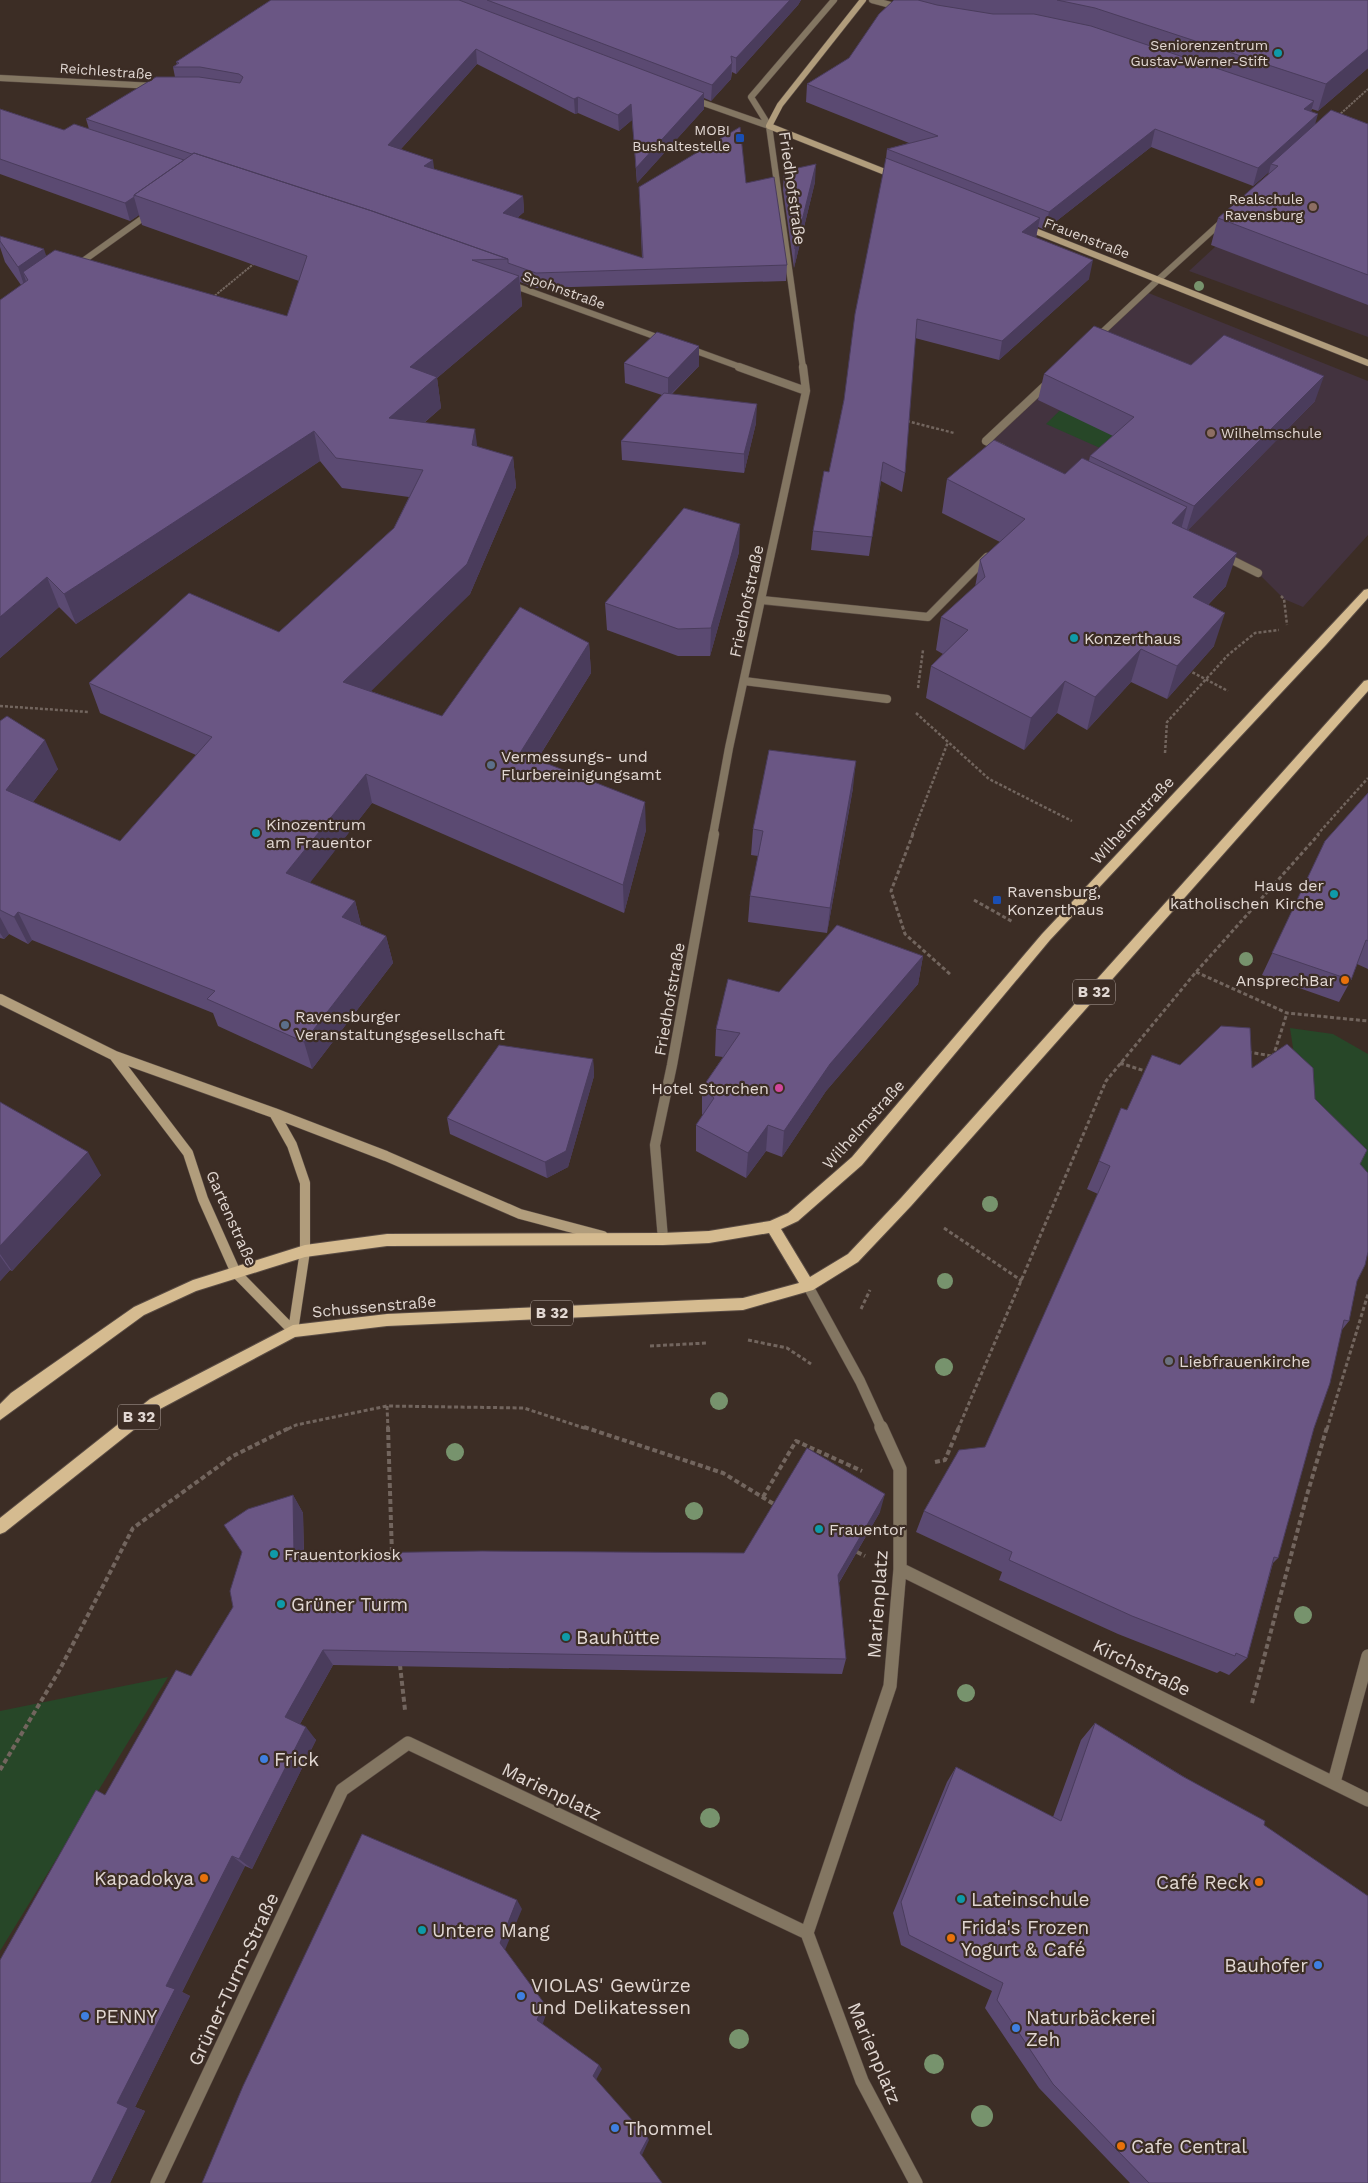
<svg xmlns="http://www.w3.org/2000/svg" width="1368" height="2183" viewBox="0 0 1368 2183" font-family="'Work Sans',sans-serif">
  <style>
    .education { fill: #43333f }
    .green { fill: #274728 }
    .lines { fill: none; stroke-linecap: round; stroke-linejoin: round }
    .lane-far1-casing { stroke: #5a4c44; stroke-width: 7 }
    .lane-casing { stroke: #5a4c44; stroke-width: 9 }
    .street-far3-casing { stroke: #5a4c44; stroke-width: 7 }
    .street-far2-casing { stroke: #5a4c44; stroke-width: 9 }
    .street-far1-casing { stroke: #5a4c44; stroke-width: 11 }
    .street-casing { stroke: #5a4c44; stroke-width: 14 }
    .secondary-far1-casing { stroke: #5a4c44; stroke-width: 7 }
    .secondary-casing { stroke: #5a4c44; stroke-width: 11 }
    .primary-casing { stroke: #5a4c44; stroke-width: 2 }
    .path-far3 { stroke: #72655e; stroke-width: 2; stroke-dasharray: 2.5 1; stroke-linecap: butt }
    .path-far2 { stroke: #72655e; stroke-width: 2.5; stroke-dasharray: 3 2; stroke-linecap: butt }
    .path-far1 { stroke: #72655e; stroke-width: 3; stroke-dasharray: 4 2.5; stroke-linecap: butt }
    .path { stroke: #72655e; stroke-width: 4; stroke-dasharray: 5 3; stroke-linecap: butt }
    .lane-far1 { stroke: #837662; stroke-width: 6 }
    .lane { stroke: #837662; stroke-width: 8 }
    .street-far3 { stroke: #837662; stroke-width: 6 }
    .street-far2 { stroke: #837662; stroke-width: 8 }
    .street-far1 { stroke: #837662; stroke-width: 10 }
    .street { stroke: #837662; stroke-width: 13 }
    .secondary-far1 { stroke: #b19d7c; stroke-width: 6 }
    .secondary { stroke: #b19d7c; stroke-width: 10 }
    .primary { fill: #d5bb90; fill-rule: evenodd }
    .tree { fill: #77936d }
    .wall { fill: #5b4a72 }
    .shaded-wall { fill: #4a3c5c }
    .building { fill: #6a5684; stroke: #4a3c5c }
    .culture-dot { fill: #0f9aa8; stroke: #3c2d25; stroke-width: 2 }
    .transit-dot { fill: #1a4fb4; stroke: #3c2d25; stroke-width: 2 }
    .education-dot { fill: #8d6e63; stroke: #3c2d25; stroke-width: 2 }
    .service-dot { fill: #5c6f8a; stroke: #3c2d25; stroke-width: 2 }
    .food-dot { fill: #e8710a; stroke: #3c2d25; stroke-width: 2 }
    .hotel-dot { fill: #d1479c; stroke: #3c2d25; stroke-width: 2 }
    .worship-dot { fill: #6b7280; stroke: #3c2d25; stroke-width: 2 }
    .shop-dot { fill: #3f7fe0; stroke: #3c2d25; stroke-width: 2 }
    .labels { text-anchor: middle; stroke-width: 4.5; stroke-linejoin: round; paint-order: stroke }
    .far-poi-label { font-size: 14px; fill: #e1d7d2; stroke: #3c2d25; text-anchor: end }
    .far-street-label { font-size: 14px; fill: #e1d7d2; stroke: #3c2d25 }
    .shield { fill: #3c2d25; stroke: #b0a49e; stroke-width: 1 }
    .shield-label { font-size: 15px; font-weight: bold; fill: #e1d7d2 }
    .street-label { font-size: 16px; fill: #e1d7d2; stroke: #3c2d25 }
    .poi-label { font-size: 16px; fill: #e1d7d2; stroke: #3c2d25; text-anchor: start }
    .near-poi-label { font-size: 19px; fill: #e1d7d2; stroke: #3c2d25; text-anchor: start }
    .near-street-label { font-size: 19px; fill: #e1d7d2; stroke: #3c2d25 }
  </style>
  <rect width="100%" height="100%" fill="#3c2d25"/>
  <path class="education" d="M1337,134l31,10v193l-179,-66z
    M1146,292l222,89v154l-65,72 -19,-8 -26,-26 -272,-132z"/>
  <path class="green" d="M1105,366l55,25 -60,57 -54,-24z
    M1290,1028l43,6 35,20v131l-70,-104z
    M168,1677l-168,274v-240z"/>
  <g class="lines">
    <defs>
      <path id="lane-far1" d="M76,266l74,-53
        M1096,338l63,-59"/>
      <path id="lane" d="M1002,448l-16,-7 63,-59
        M1222,555l36,18
        M761,600l167,17 59,-60
        M744,681l143,18"/>
      <path id="street-far3" d="M872,0l30,8
        M0,78l154,8
        M692,99l77,27
        M1159,279l66,-60
        M507,283l158,57
        M688,348l55,20
        M803,368l-34,-242 -18,-29 83,-97"/>
      <path id="street-far2" d="M739,367l67,24
        M713,835l16,-87 77,-357 -3,-24"/>
      <path id="street-far1" d="M663,1239l-8,-94 17,-80 42,-231
        M808,1286l52,95 22,48"/>
      <path id="street" d="M881,1427l19,42v100l-10,117 -83,247 55,148 54,102
        M900,1569l468,231
        M1334,1782l34,-126
        M157,2183l185,-393 66,-47 399,190"/>
      <path id="secondary-far1" d="M863,0l-83,105 -11,21 126,50
        M1025,227l343,136"/>
      <path id="secondary" d="M0,999l115,57 159,57 112,43 134,58 83,22
        M115,1057l73,96 15,46 33,74 57,58
        M274,1113l18,32 13,38v68l-12,80"/>
      <path id="primary" d="M1368,589v9l-42,47 -276,295 -188,225 -64,56 -17,8 29,48 38,-23 53,-56 463,-517 4,-1v11l-457,515 -53,56 -45,28 -70,20 -356,16 -92,11 -135,72 -155,123 -5,2v-16l150,-119 143,-74 94,-11 356,-16 56,-15 -30,-50 -60,10 -46,2 -276,1 -82,11 -109,34 -52,24 -144,105v-16l11,-11 123,-86 59,-27 112,-35 82,-11 276,-1 46,-2 61,-10 18,-8 64,-56 190,-223 322,-344z"/>
    </defs>
    <use href="#lane-far1" class="lane-far1-casing"/>
    <use href="#lane" class="lane-casing"/>
    <use href="#street-far3" class="street-far3-casing"/>
    <use href="#street-far2" class="street-far2-casing"/>
    <use href="#street-far1" class="street-far1-casing"/>
    <use href="#street" class="street-casing"/>
    <use href="#secondary-far1" class="secondary-far1-casing"/>
    <use href="#secondary" class="secondary-casing"/>
    <use href="#primary" class="primary-casing"/>
    <path class="path-far3" d="M1338,116l30,-27
      M212,298l44,-36"/>
    <path class="path-far2" d="M907,421l47,12
      M1281,596l3,3 3,26
      M1188,670l40,21
      M918,688l5,-38
      M0,706l89,6
      M916,713l73,66 83,42
      M1165,753l2,-31 61,-67 27,-22 24,-3
      M912,835l36,-93
      M1317,835l51,-57"/>
    <path class="path-far1" d="M913,834l-22,57 14,43 46,41
      M974,900l39,22
      M1196,972l91,41 81,8
      M1248,1052l24,4
      M1273,1057l14,-44
      M1120,1063l28,9
      M944,1228l78,53
      M861,1309l9,-19
      M748,1340l39,8 24,16
      M650,1346l57,-3
      M387,1406l1,23
      M288,1429l8,-4 91,-19 137,2 63,21
      M958,1429l148,-348 90,-109 123,-138
      M1327,1429l41,-135"/>
    <path class="path" d="M388,1427l4,128
      M584,1427l139,46 54,33
      M935,1462l10,-2 14,-33
      M763,1497l33,-56 66,30
      M857,1552l8,4
      M400,1665l5,45
      M1252,1703l55,-208 20,-68
      M0,1770l59,-99 74,-143 100,-72 58,-29"/>
    <use href="#lane-far1" class="lane-far1"/>
    <use href="#lane" class="lane"/>
    <use href="#street-far3" class="street-far3"/>
    <use href="#street-far2" class="street-far2"/>
    <use href="#street-far1" class="street-far1"/>
    <use href="#street" class="street"/>
    <use href="#secondary-far1" class="secondary-far1"/>
    <use href="#secondary" class="secondary"/>
    <use href="#primary" class="primary"/>
  </g>
  <g class="tree">
    <circle cx="1199" cy="286" r="5"/>
    <circle cx="1246" cy="959" r="7"/>
    <circle cx="990" cy="1204" r="8"/>
    <circle cx="945" cy="1281" r="8"/>
    <circle cx="944" cy="1367" r="9"/>
    <circle cx="719" cy="1401" r="9"/>
    <circle cx="455" cy="1452" r="9"/>
    <circle cx="694" cy="1511" r="9"/>
    <circle cx="1303" cy="1615" r="9"/>
    <circle cx="966" cy="1693" r="9"/>
    <circle cx="710" cy="1818" r="10"/>
    <circle cx="739" cy="2039" r="10"/>
    <circle cx="934" cy="2064" r="10"/>
    <circle cx="982" cy="2116" r="11"/>
  </g>
  <path class="wall" d="M271,0h530l-3,5 -62,69 -4,-2 -1,7 -20,22 -7,-3v11l-67,74 -5,-63 -13,11 -41,-18 -3,1 -98,-50 -76,85 33,20 89,27 1,16 -7,6 125,40 -3,-71 107,-4 41,82 -1,16 -249,7 -17,-6 2,24 -85,72 4,30 -17,15 53,24 36,10 3,30 -46,107 -100,97 72,25 147,-73 2,30 -54,87 109,70 -22,83 -252,-110 -63,80 46,18 6,24 25,11 7,27 -81,106 -94,-43 -5,-13 -181,-73 -4,4 -19,-10 -5,5 -4,-1v-217l58,48 -25,33 87,39 76,-86 -96,-42 -11,-30 190,-51 115,-104 15,-31 -67,-9 -22,-27 -244,163 -17,-17 -59,51 21,-373 -16,-23 -5,-15v-11l46,20 241,60 12,-35 -157,-56 -3,-10 -9,6 -130,-47v-65l64,21 25,-1 -3,-10 89,-42 -2,-10 4,-3 -1,-2z
    M894,0h474v68l-50,43 -6,-2 -1,2 4,13h53v181l-157,-60 7,-27 50,-43 1,-3 -16,14 -102,-39 -106,83 -7,-3 -2,11 53,41 -90,81 -84,-22 -10,135 -3,19 -21,-11 -12,75 -58,-6 2,-19 16,-59 15,-72 42,-242 1,-9 22,-6 -103,-41 1,-18 42,-26z
    M784,171l31,11 -21,86 -11,-78z
    M624,363l75,3 -27,28 84,29 -12,50 -122,-13 -1,-19 41,-46 -37,-12z
    M1191,365l124,36 -127,129 38,56 -18,19 6,41 -47,53 -36,-17 -44,48 -30,-17 -33,37 -98,-52 5,-32 12,-12 -7,-4 5,-33 34,-30 5,-27 20,-18 -58,-29 5,-34 118,-5 24,-13 1,-5 23,-20 -75,-36 6,-26z
    M739,552l-29,104h-32l-71,-26 -2,-27z
    M853,788l-26,145 -79,-11 2,-26 8,-40 -7,-1 2,-26z
    M1368,793v176l-11,-5 -6,16 -12,22 -77,-27 63,-134z
    M923,956l-5,28 -92,107 -44,66 -16,-6 -20,27 -50,-27v-26l7,-10 -1,-1v-26l21,-31 -8,-1 1,-27 63,-37z
    M593,1059l1,17 -26,91 -21,11 -97,-44 -3,-16z
    M1180,1065l72,3 63,31 45,65 -3,117 -8,40 -8,10 -63,227 -5,5 -26,95 -18,17 -9,-4 -3,2 -99,-39 -119,-54 3,-8 -86,-40 8,-21 61,-64 113,-253 -11,-5 12,-28 28,-51z
    M0,1102l101,73 -89,96 -2,-1 -10,11z
    M293,1495l10,18 1,41 440,-1 136,-41 -41,71 7,76 -4,15 -509,-9 -33,59 16,16 -64,129 -7,-3 -63,126 8,4 -55,111 10,4 -35,72 -5,-388 86,-119 42,-69z
    M1095,1723l169,102 104,358h-238l-91,-95 -54,-80 7,-17 -91,-46 -8,-32 54,-131 9,-15 97,50 28,-77z"/>
  <path class="shaded-wall" d="M790,0h11l-3,5 -62,69v-16z
    M476,49l1,15 -86,96 -3,-15z
    M1368,49v19l-50,43 8,-27z
    M732,63l-1,16 -20,22 1,-16z
    M704,93v16l-67,74 -1,-15z
    M578,97v16l-3,1 -1,-15z
    M1314,101l-5,17 -5,-9z
    M631,104l1,16 -13,11 -1,-16z
    M1318,114l-5,18 -42,32 -2,8 -16,14 5,-18z
    M1155,129l-4,18 -106,83 4,-18z
    M433,160l2,15 -11,-9z
    M816,164l-1,18 -21,86 1,-19z
    M523,196l1,16 -20,17 -1,-16z
    M134,197l5,18 -9,6 -5,-18z
    M1040,218l-4,19 -18,14 4,-19z
    M44,249l9,27 -25,4 -5,-8 7,21 -3,1 -9,-27z
    M1093,260l-4,19 -90,81 3,-19z
    M519,276l3,30 -85,72 4,30 -47,40 -5,-30 21,-51z
    M699,346v20l-31,31v-19z
    M1324,376l-9,25 -129,131 8,-26z
    M757,404l-1,19 -12,50v-19z
    M475,429l4,31 -7,-15z
    M314,431l6,30 -244,163 -12,-30z
    M513,457l3,30 -46,107 -120,118 -7,-30z
    M883,462l-2,19 -12,75 3,-19z
    M1187,507l-9,34 -6,-18z
    M740,524l-1,28 -29,104 1,-28z
    M1237,553l-11,33 -43,44 10,-33z
    M47,577l12,30 -59,51v-41z
    M1225,613l-11,33 -47,53 10,-33z
    M589,643l2,30 -68,109 -3,-29z
    M1141,649l-10,33 -44,48 8,-33z
    M1065,681l-8,32 -33,37 7,-32z
    M45,740l13,29 -38,50 -14,-29z
    M856,761l-3,27 -26,145 3,-25z
    M366,774l6,29 -77,99 -9,-29z
    M645,802l1,28 -22,83 -1,-28z
    M355,901l7,28 -20,-12z
    M18,912l14,28 -4,4 -14,-27z
    M0,917l9,17 -5,5 -4,-6z
    M386,936l7,27 -81,106 -8,-27z
    M923,956l-5,28 -92,107 -44,66 2,-26 46,-67z
    M593,1059l1,17 -26,91 -21,11 -2,-16z
    M768,1125l-2,26 -20,27 2,-25z
    M88,1152l13,23 -89,96 -12,-17v-8z
    M0,1256l10,14 -10,11z
    M885,1494l-5,18 -46,79 4,-16z
    M293,1495l10,18 1,58 -10,-17z
    M323,1650l10,15 -37,66 -11,-14z
    M306,1727l10,13 -64,129 -13,-10z
    M232,1856l13,10 -63,126 8,4 -55,111 10,4 -35,72h-19l26,-80 49,-117z
    M517,1900l5,9 -17,41 -5,-7z
    M544,2003l4,6 -6,17 -5,-6z
    M599,2065l3,4 -6,11 -3,-4z
    M648,2138l1,2 -7,15 -2,-2z"/>
  <path class="building" d="M271,0h188l245,93 -68,75 -5,-64 -13,11 -40,-18 -4,2 -98,-50 -88,96 45,15 -9,6 99,30 -20,17 140,45 -4,-71 101,-60 6,56 28,-6 13,88 -251,8 -28,-10v-4l-136,-48 -178,-58 -2,1 -106,-35 70,-42h43l41,6 3,-6 -4,-3 -39,-7h-27l6,-4 -3,-1z
    M487,0h303l-54,58 -5,-2 1,7 -20,22z
    M894,0h24l19,5 56,9h41l57,12 223,75 -10,8 14,5 -60,54 -103,-39 -106,83 -162,-63 51,-13 -131,-52 42,-26 30,-44z
    M1057,0h311v49l-42,35 -231,-76z
    M0,109l64,21 10,-6 110,36 -50,35v2l-9,6 -125,-44z
    M1331,110l37,14v151l-150,-57 60,-52 -7,-2z
    M194,153l178,58 136,48 -36,1 47,16 -109,91 27,10 -48,41 86,11 -3,16 41,12 -46,107 -124,118 99,34 78,-109 69,36 -69,110 125,49 -22,83 -257,-111 -80,99 69,28 -13,16 44,19 -82,106 -97,-43 8,-8 -197,-79 -4,5 -14,-7v-189l7,-5 38,24 -39,50 114,51 92,-104 -123,-54 100,-90 90,39 115,-104 29,-58 -87,-12 -22,-27 -250,163 -17,-17 -47,40v-317l28,-20 -5,-8 32,-22 232,66 20,-60 -173,-61z
    M886,158l154,60 -18,14 71,28 -91,81 -85,-22 -12,154 -22,-11 -11,75 -59,-6 11,-60 5,1 15,-72 11,-86z
    M816,164l-21,85 -11,-78z
    M0,236l44,13 -26,18 -18,-26z
    M1094,326l97,39 33,-30 100,41 -130,130 -104,-50 44,-39 -90,-43z
    M657,332l42,14 -31,32 -44,-15z
    M664,393l93,11 -13,50 -123,-13z
    M994,440l71,34 17,-16 105,49 -15,16 65,30 -44,44 32,16 -48,53 -36,-17 -46,48 -30,-16 -34,37 -100,-52 37,-36 -27,-13 44,-40 -5,-17 45,-41 -78,-40z
    M684,508l56,16 -29,104 -33,1 -73,-26z
    M769,750l87,11 -26,147 -80,-12 13,-65 -10,-2z
    M1368,793v148l-2,-1 -15,40 -79,-27 53,-112z
    M837,925l86,31 -93,108 -46,67 -16,-6 -20,28 -52,-28 18,-27 -12,-10 38,-55 -24,-4 12,-50 51,13z
    M1221,1026l29,2 2,40 35,-24 26,24 2,31 52,51 -7,14 8,9v79l-3,13 -8,16 -8,40 -5,-1 -14,63 -16,45 -36,130 -4,-1 -27,101 -11,-5 -1,3 -103,-40 -123,-56 3,-8 -88,-41 35,-61 26,-3 125,-281 -11,-5 22,-53 6,2 25,-55 28,10z
    M499,1045l94,14 -27,92 -21,11 -98,-44z
    M0,1102l88,50 -88,94z
    M807,1448l78,46 -47,81 8,84 -523,-9 -38,67 21,10 -67,132 -7,-3 -66,130 9,3 -58,114 11,5 -37,75h-91v-223l96,-170 9,5 71,-125 15,6 42,-69 -3,-16 12,-39 -18,-27 24,-16 45,-14 1,59 188,-3 262,2z
    M1095,1723l87,53 83,45 -1,4 104,71v287h-219l-96,-99 -56,-84 6,-17 -94,-48 -8,-33 55,-135 105,54z
    M362,1834l155,66 -17,43 44,60 -7,17 62,45 -6,11 55,62 -8,15 22,30h-460l41,-97z"/>
  <g class="culture-dot">
    <circle cx="1278" cy="53" r="5"/>
    <circle cx="1074" cy="638" r="5"/>
    <circle cx="256" cy="833" r="5"/>
    <circle cx="1334" cy="894" r="5"/>
    <circle cx="819" cy="1529" r="5"/>
    <circle cx="274" cy="1554" r="5"/>
    <circle cx="281" cy="1604" r="5"/>
    <circle cx="566" cy="1637" r="5"/>
    <circle cx="961" cy="1899" r="5"/>
    <circle cx="422" cy="1930" r="5"/>
  </g>
  <g class="transit-dot">
    <rect x="735" y="133" width="10" height="10" rx="2.5"/>
    <rect x="992" y="895" width="10" height="10" rx="2.5"/>
  </g>
  <g class="education-dot">
    <circle cx="1313" cy="207" r="5"/>
    <circle cx="1211" cy="433" r="5"/>
  </g>
  <g class="service-dot">
    <circle cx="491" cy="765" r="5"/>
    <circle cx="285" cy="1025" r="5"/>
  </g>
  <g class="food-dot">
    <circle cx="1345" cy="980" r="5"/>
    <circle cx="204" cy="1878" r="5"/>
    <circle cx="1259" cy="1882" r="5"/>
    <circle cx="951" cy="1938" r="5"/>
    <circle cx="1121" cy="2146" r="5"/>
  </g>
  <circle class="hotel-dot" cx="779" cy="1088" r="5"/>
  <circle class="worship-dot" cx="1169" cy="1361" r="5"/>
  <g class="shop-dot">
    <circle cx="264" cy="1759" r="5"/>
    <circle cx="1318" cy="1965" r="5"/>
    <circle cx="521" cy="1996" r="5"/>
    <circle cx="85" cy="2016" r="5"/>
    <circle cx="1016" cy="2028" r="5"/>
    <circle cx="615" cy="2128" r="5"/>
  </g>
  <g class="labels">
    <g class="far-poi-label">
      <text x="1268" y="50">Seniorenzentrum<tspan x="1268" dy="16">Gustav-Werner-Stift</tspan></text>
      <text x="730" y="135">MOBI<tspan x="730" dy="16">Bushaltestelle</tspan></text>
      <text x="1303" y="204">Realschule<tspan x="1303" dy="16">Ravensburg</tspan></text>
      <text x="1221" y="438" text-anchor="start">Wilhelmschule</text>
    </g>
    <g class="far-street-label">
      <text transform="translate(106 71) rotate(4)" y="5">Reichlestraße</text>
      <text transform="translate(1087 238) rotate(21)" y="5">Frauenstraße</text>
      <text transform="translate(564 290) rotate(20)" y="5">Spohnstraße</text>
    </g>
    <g class="shield">
      <rect x="1073" y="979.5" width="42" height="25" rx="4"/>
      <rect x="531" y="1300.5" width="42" height="25" rx="4"/>
      <rect x="118" y="1404.5" width="42" height="25" rx="4"/>
    </g>
    <g class="shield-label">
      <text x="1094" y="997">B 32</text>
      <text x="552" y="1318">B 32</text>
      <text x="139" y="1422">B 32</text>
    </g>
    <g class="street-label">
      <text transform="translate(793 188) rotate(82)" y="6">Friedhofstraße</text>
      <text transform="translate(746 601) rotate(-78)" y="6">Friedhofstraße</text>
      <text transform="translate(1132 820) rotate(-47)" y="6">Wilhelmstraße</text>
      <text transform="translate(669 999) rotate(-80)" y="6">Friedhofstraße</text>
      <text transform="translate(863 1124) rotate(-48)" y="6">Wilhelmstraße</text>
      <text transform="translate(232 1218) rotate(66)" y="6">Gartenstraße</text>
      <text transform="translate(374 1306) rotate(-5)" y="6">Schussenstraße</text>
    </g>
    <g class="poi-label">
      <text x="1084" y="644">Konzerthaus</text>
      <text x="501" y="762">Vermessungs- und<tspan x="501" dy="18">Flurbereinigungsamt</tspan></text>
      <text x="266" y="830">Kinozentrum<tspan x="266" dy="18">am Frauentor</tspan></text>
      <text x="1324" y="891" text-anchor="end">Haus der<tspan x="1324" dy="18">katholischen Kirche</tspan></text>
      <text x="1007" y="897">Ravensburg,<tspan x="1007" dy="18">Konzerthaus</tspan></text>
      <text x="1335" y="986" text-anchor="end">AnsprechBar</text>
      <text x="295" y="1022">Ravensburger<tspan x="295" dy="18">Veranstaltungsgesellschaft</tspan></text>
      <text x="769" y="1094" text-anchor="end">Hotel Storchen</text>
      <text x="1179" y="1367">Liebfrauenkirche</text>
      <text x="829" y="1535">Frauentor</text>
      <text x="284" y="1560">Frauentorkiosk</text>
    </g>
    <g class="near-poi-label">
      <text x="291" y="1611">Grüner Turm</text>
      <text x="576" y="1644">Bauhütte</text>
      <text x="274" y="1766">Frick</text>
      <text x="194" y="1885" text-anchor="end">Kapadokya</text>
      <text x="1249" y="1889" text-anchor="end">Café Reck</text>
      <text x="971" y="1906">Lateinschule</text>
      <text x="961" y="1934">Frida's Frozen<tspan x="961" dy="22">Yogurt &amp; Café</tspan></text>
      <text x="432" y="1937">Untere Mang</text>
      <text x="1308" y="1972" text-anchor="end">Bauhofer</text>
      <text x="531" y="1992">VIOLAS' Gewürze<tspan x="531" dy="22">und Delikatessen</tspan></text>
      <text x="95" y="2023">PENNY</text>
      <text x="1026" y="2024">Naturbäckerei<tspan x="1026" dy="22">Zeh</tspan></text>
      <text x="625" y="2135">Thommel</text>
      <text x="1131" y="2153">Cafe Central</text>
    </g>
    <g class="near-street-label">
      <text transform="translate(877 1604) rotate(-86)" y="7">Marienplatz</text>
      <text transform="translate(1142 1667) rotate(26)" y="7">Kirchstraße</text>
      <text transform="translate(552 1791) rotate(26)" y="7">Marienplatz</text>
      <text transform="translate(233 1979) rotate(-65)" y="7">Grüner-Turm-Straße</text>
      <text transform="translate(875 2053) rotate(67)" y="7">Marienplatz</text>
    </g>
  </g>
</svg>
